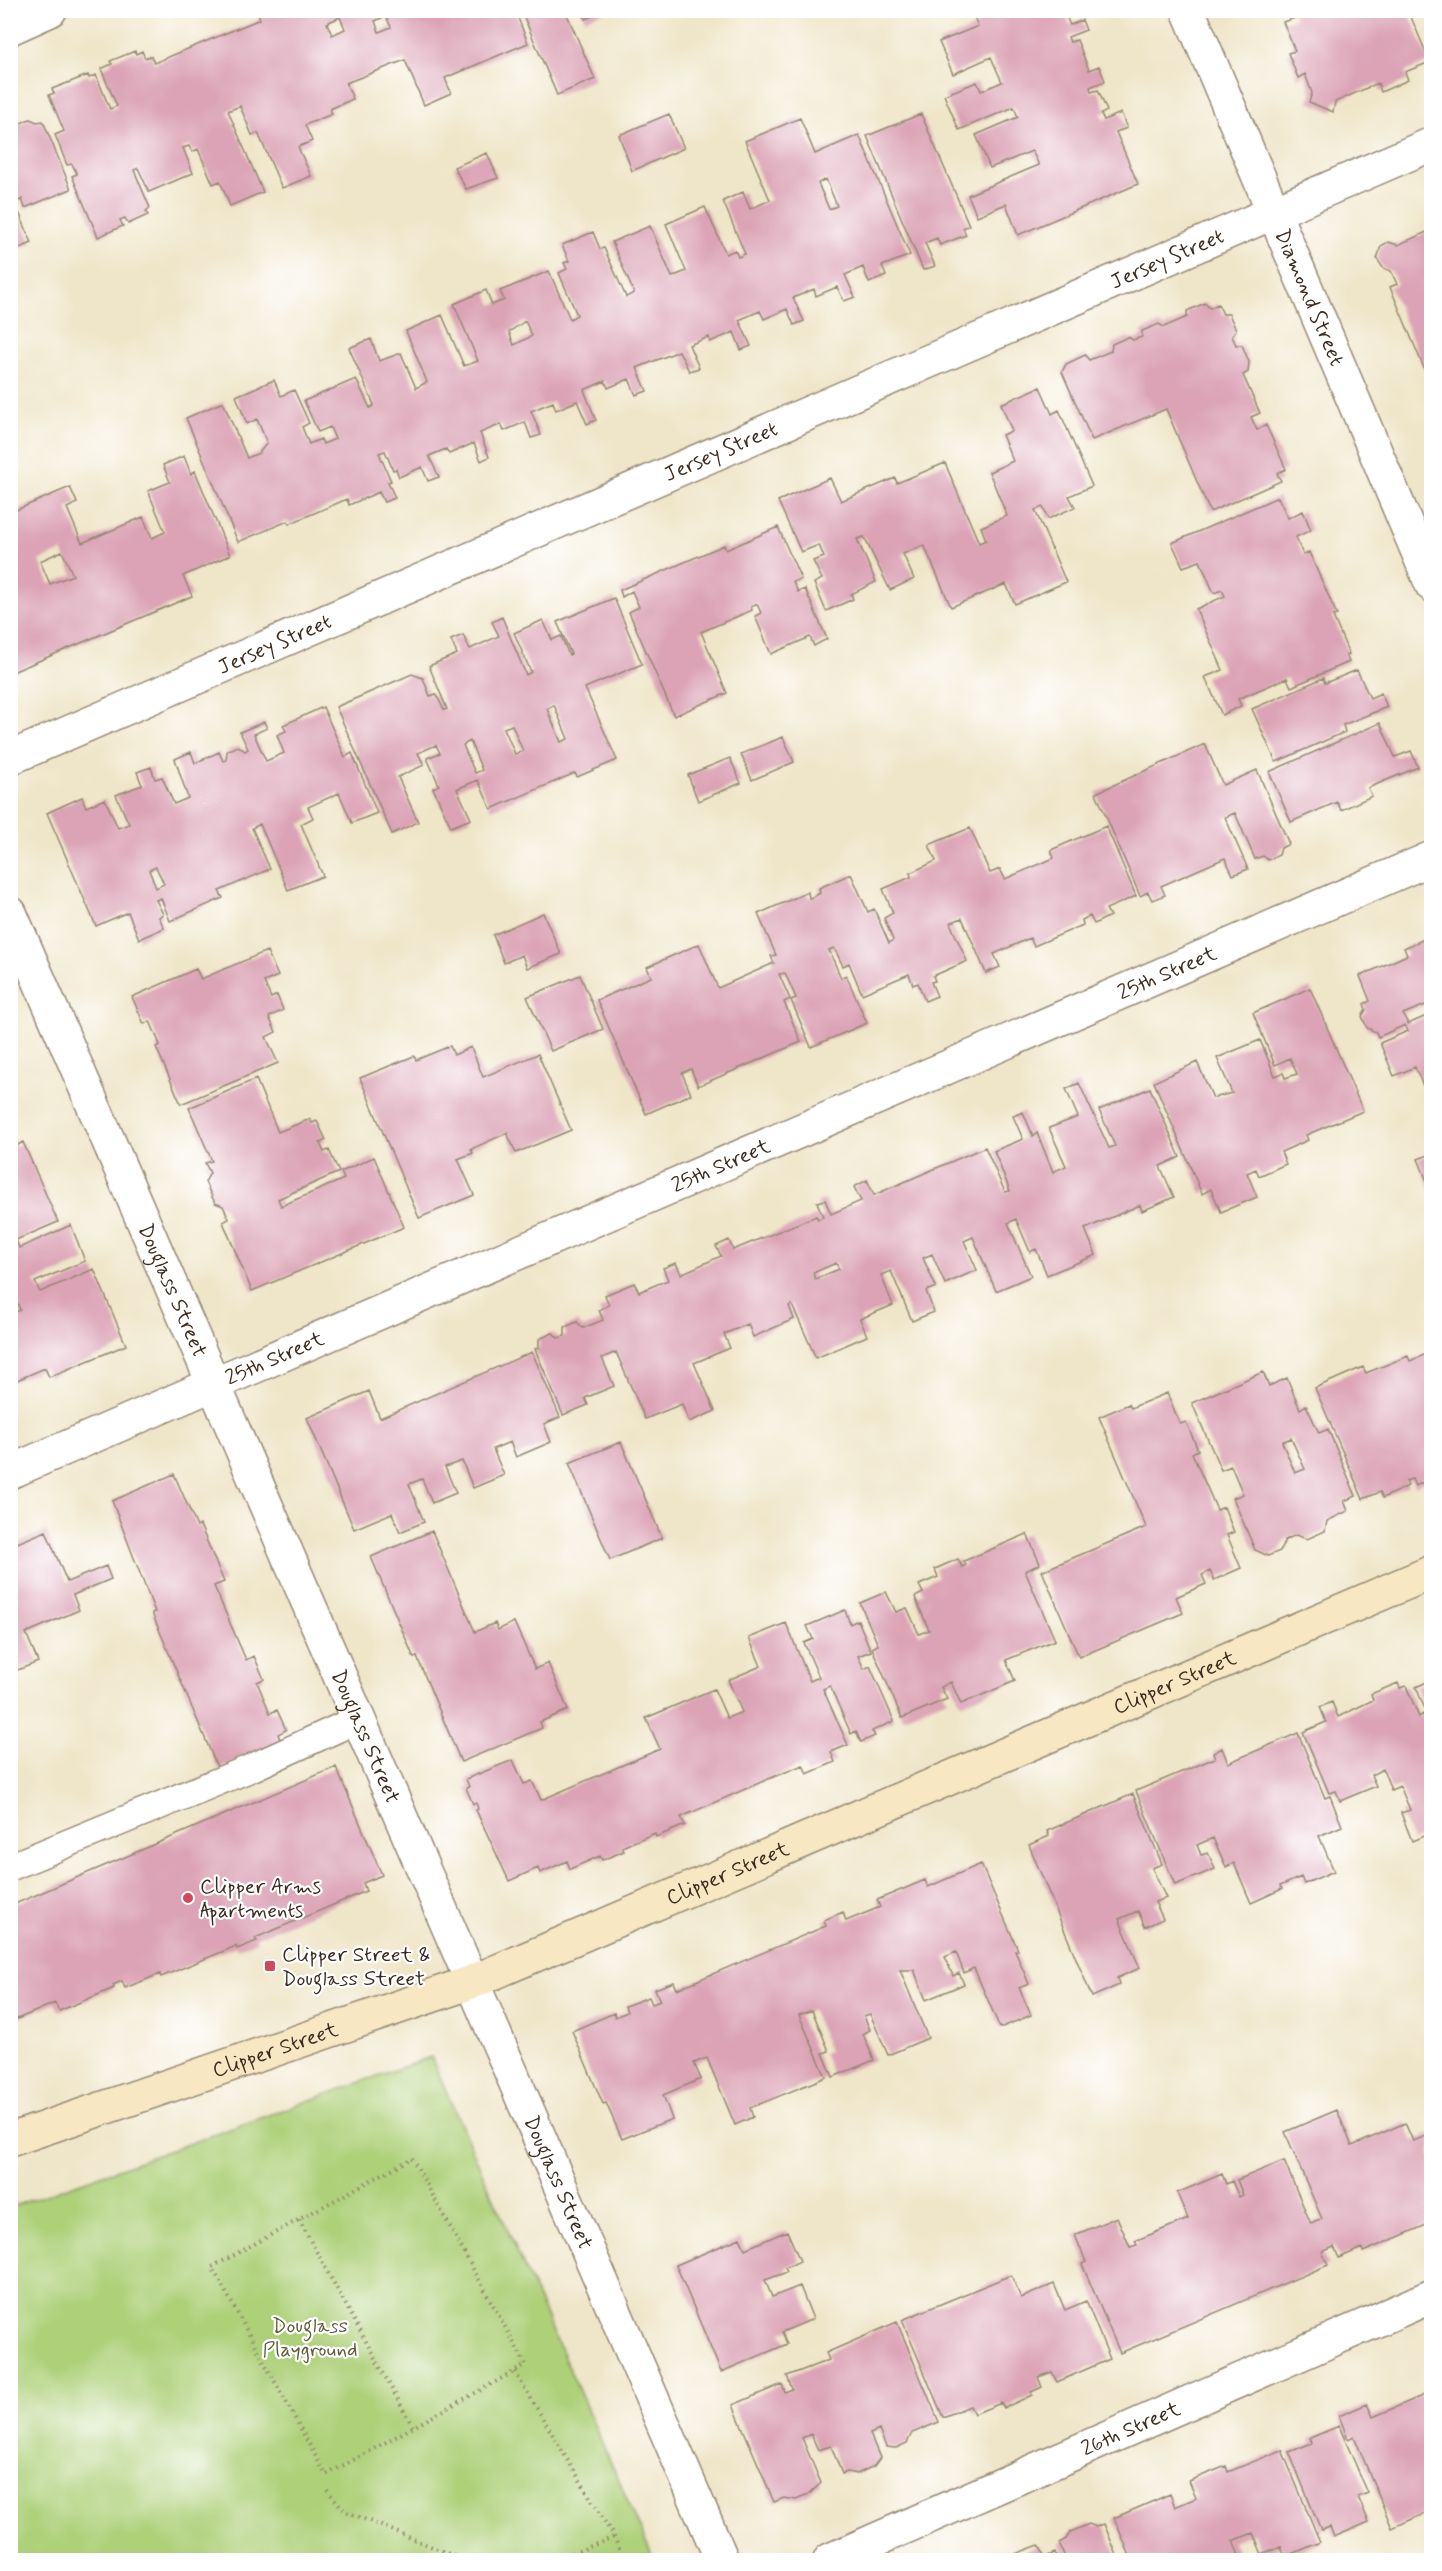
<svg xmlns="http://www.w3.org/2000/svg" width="1442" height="2571" viewBox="0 0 1442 2571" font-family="Mynerve,sans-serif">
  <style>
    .green { fill: #aed079; stroke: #747d4c; stroke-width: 1.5 }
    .building { fill: #dba3b5; fill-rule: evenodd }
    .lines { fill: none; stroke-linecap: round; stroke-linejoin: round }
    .lane-casing { stroke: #958873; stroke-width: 30 }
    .street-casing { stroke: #958873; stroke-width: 36 }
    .secondary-casing { stroke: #958873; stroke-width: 36 }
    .path { stroke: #958873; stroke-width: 4; stroke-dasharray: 1.5 4.5; stroke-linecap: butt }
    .lane { stroke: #fff; stroke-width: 27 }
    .street { stroke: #fff; stroke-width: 33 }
    .secondary { stroke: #f7e8c3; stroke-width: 33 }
    .poi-dot { fill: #d1495b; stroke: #fff; stroke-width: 2 }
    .labels { text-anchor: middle; stroke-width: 4.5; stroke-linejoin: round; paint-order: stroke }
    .street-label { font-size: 21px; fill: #3b2a1e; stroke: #fff }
    .poi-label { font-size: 21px; fill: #3b2a1e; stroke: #fff; text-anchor: start }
    .park-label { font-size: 21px; fill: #5e5c39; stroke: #fff }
  </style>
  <rect width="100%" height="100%" fill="#fff"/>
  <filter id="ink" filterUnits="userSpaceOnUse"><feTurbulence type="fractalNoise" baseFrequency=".0167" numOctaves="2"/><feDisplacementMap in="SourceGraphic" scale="12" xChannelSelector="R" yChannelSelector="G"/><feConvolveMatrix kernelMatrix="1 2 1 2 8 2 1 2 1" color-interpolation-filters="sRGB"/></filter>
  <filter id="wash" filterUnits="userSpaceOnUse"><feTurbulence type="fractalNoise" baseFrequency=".008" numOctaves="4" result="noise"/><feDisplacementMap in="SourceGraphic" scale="24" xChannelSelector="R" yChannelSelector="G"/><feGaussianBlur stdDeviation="1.35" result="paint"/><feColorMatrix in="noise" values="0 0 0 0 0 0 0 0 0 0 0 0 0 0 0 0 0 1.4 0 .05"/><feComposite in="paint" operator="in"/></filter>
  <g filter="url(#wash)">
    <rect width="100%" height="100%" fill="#efe5c8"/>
    <path class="green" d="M431,2057l223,503h-643v-353z"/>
    <g id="blocks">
      <path class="building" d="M257,10h191l2,6 10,-6h55l13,33 -83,35 6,15 -27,12 -19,-45 -59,23 7,16 -23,10 2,5 -27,11 7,16 -14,6 13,29 -29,12 -24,-55 -6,2 -12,-29 -12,5 35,81 -33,14 -10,-25 -7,3 -15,-35 -6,3 -3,-6 -6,2 10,25 -44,19 -11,-24 -4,2 16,38 -4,3 2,4 -20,9 -3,-6 -5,2 3,6 -25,11 -26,-61 5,-2 -5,-10 -5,1 -12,-30 9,-4 -15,-36 5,-2 -2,-4 36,-14 1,3 7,-3 14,34 7,-3 -16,-37 11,-5 -2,-3 25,-10 1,3 6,-3 3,7 6,-2 3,7 106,-44zM386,16l5,11 -12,5 -4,-11zM340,17l5,12 -13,6 -5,-12z
        M521,10h44l30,69 -38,16z
        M971,10h92l7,15 12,-5 4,10 -18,7 2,5 7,-2 12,30 10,-4 6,15 -15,6 1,5 7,-2 9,21 -6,3 3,6 17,-7 6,15 -11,4 22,52 -120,51 -12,-31 -29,12 -9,-21 71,-30 -7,-14 -42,17 -14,-33 42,-18 -4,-10 -55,23 -15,-35 33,-13 4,9 21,-9 -11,-25 -38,17 -14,-32 39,-16z
        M1292,10h116l22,52 -25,10 3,8 -27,12 -3,-9 -43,19 -2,10 -24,-10 3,-9 -7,-19 -7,4 -10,-25 7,-2 -12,-29 12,-4z
        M582,11h24l-21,8z
        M669,114l15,34 -52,23 -13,-36z
        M921,114l48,111 -6,3 3,7 -26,10 -3,-7 -12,5 10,23 -12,4 -56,-134z
        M800,118l15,36 44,-19 51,120 -28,11 4,10 -17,7 -6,-16 -18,8 10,22 -11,4 -7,-14 -21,9 -2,-7 -21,9 11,23 -10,4 -7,-16 -23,10 -4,-8 -21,9 12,26 -10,4 -7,-18 -24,10 -1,-5 -20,8 10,23 -10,3 -10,-20 -42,17 10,23 -11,4 -7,-16 -21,9 -3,-7 -21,9 12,30 -9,4 -10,-23 -21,9 -3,-8 -22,9 10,24 -10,3 -6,-16 -21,9 -3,-7 -4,2 -17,7 9,24 -8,4 -7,-18 -25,11 -3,-5 -17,7 10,21 -11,4 -6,-14 -23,10 -3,-8 -3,1 -8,-19 -6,2 12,28 -3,1 7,16 -11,4 -5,-10 -30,13 -2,-6 -58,25 -1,-3 -50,21 -52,-124 37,-16 24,56 12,-5 8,-10 -10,-24 -10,5 -11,-28 38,-16 7,16 13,-6 15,33 -7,4 7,17 12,-5 2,5 12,-5 -5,-12 -12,5 -14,-31 52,-22 14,29 4,-3 -25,-57 22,-9 8,22 22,-8 15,35 11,-6 -21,-51 36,-16 22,51 14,-5 -24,-57 32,-14 6,15 12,-5 -4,-9 49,-20 21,48 7,-4 -18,-42 8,-4 -3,-6 5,-2 -7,-16 31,-13 7,17 4,-1 22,49 8,-4 -22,-51 38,-16 22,51 14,-6 -20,-47 39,-17 21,47 9,-4 3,7 7,-3 -22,-53 20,-9 7,17 20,-9 -25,-59zM826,179l11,27 -8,3 -11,-26zM525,321l7,15 -18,9 -5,-13z
        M30,119l7,3 6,-1 28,68 -46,19 -3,-9 -7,4 17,40 -22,9v-117l3,-9z
        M487,153l11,25 -32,11 -12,-22z
        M1431,230v155l-41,-98 7,-3 -6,-13 -8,-3 -6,-9 4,-13 7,-4 10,3z
        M1205,303l5,5 8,-4 5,10h6l7,16 -4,6 4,9h6l7,17 -1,10 -5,3 17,38 -9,4 6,13 9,-5 20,44 -9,4 4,8 -71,31 -44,-103 -74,31 -30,-68 4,-8 19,-9 4,5 22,-9 1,-7 16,-7 5,3 9,-3v-6l17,-7 5,3 23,-10v-6z
        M1040,387l12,27 7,-4 33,76 -23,10 6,11 -27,12 -5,-12 -8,3 31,72 -51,22 -9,-20 -55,23 -27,-62 -21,9 11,25 -24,11 -26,-53 -7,2 19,43 -25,12 2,5 -27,12 -12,-28 8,-4 -9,-18 11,-4 -5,-12 -18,7 -23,-51 52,-23 11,23 54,-23 2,5 48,-20 34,80 7,-3 -5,-13 26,-11 -18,-44 24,-11 -11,-26 10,-4 -11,-27z
        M184,456l7,18 4,-3 35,84 -47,21 9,20 -182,77v-170l4,8 56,-24 7,16 -10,5 15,35 61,-26 9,21 13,-6 -17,-41 22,-9 -7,-17zM62,551l11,24 -23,9 -10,-23z
        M1278,497l10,21 15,-7 8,19 -15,7 7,18 6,-3 28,63 -4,1 16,38 -3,1 3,7 -58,25 -4,-9 -49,21 3,7 -19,9 -17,-38 18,-7 -27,-61 29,-13 -3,-6 -8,3 -14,-32 -17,6 -11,-24z
        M778,527l23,52 -8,3 5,10 7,-3 22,50 -13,7 -4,-9 -39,17 -16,-38 6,-3 -4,-9 -6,3 1,3 -51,22 26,61 -53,23 -45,-104 10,-5 -7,-16 -10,6 -2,-7 104,-45 2,5z
        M614,598l28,66 -57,24 32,72 -40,17 -2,-4 -84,36 -13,-29 -21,9 14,30 -20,8 -18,-39 6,-3 -12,-27 13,-5 -4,-8 -18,8 6,12 -26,12 20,45 -26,12 -56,-127 76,-33 11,4 7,18 6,-2 8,16 3,-1 -18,-43 28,-12 -6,-14 12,-5 7,14 29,-13 -7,-14 10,-5 24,58 5,-3 -17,-39 29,-13 9,20 9,-4 8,19 2,-1 -14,-32zM554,705l14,34 -7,3 -14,-33zM512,725l11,26 -8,3 -11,-26zM470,741l12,29 -7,3 -12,-28z
        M1357,670l13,28 11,-5 6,14 -44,18 2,7 -69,30 -24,-53 71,-31 2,5z
        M323,707l22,50 7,-4 25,60 -25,10 -13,-30 -31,14 5,11 -12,6 22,52 -35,14 -28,-66 -8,4 18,41 -51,22 4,7 -53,23 -9,-23 -5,2 7,14 -4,3 5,11 -25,11 -11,-27 -32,14 -49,-113 35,-16 4,10 19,-8 13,29 11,-4 -13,-29 26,-10 -5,-13 14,-5 4,12 7,-2 12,27 14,-6 -13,-39 16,-7 4,11 24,-11 4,9 3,-1 1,-9 11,-5 7,5 3,-2 -8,-17 24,-10 3,6 -13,6 12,27 18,-8 -7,-18 9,-4 -3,-6zM156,867l8,17 -8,4 -7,-18z
        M1380,723l15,34 16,-6 7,16 -50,21 4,8 -31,14 -4,-8 -46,20 -22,-50z
        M783,737l11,25 -42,18 -11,-26z
        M1205,744l18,41 34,-15 32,74 -8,4 -2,7 -11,5 -5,-4 -8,3 -20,-46 -10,4 23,52 -15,6 -8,-17 -64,28 4,9 -13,5 -4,-8 -8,4 -44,-103z
        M730,758l11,25 -43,18 -10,-26z
        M1106,826l30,70 -30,13 4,7 -16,8 -4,-8 -8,4 1,5 -49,21 -4,-8 -36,16 6,13 -14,6 -24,-55 -12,5 17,38 -34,15 2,5 -4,1 6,14 -12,5 -7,-18 -5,2 -4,-11 -47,20 -13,-31 -6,3 -9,-18 -5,2 12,28 5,-3 21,48 -56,24 -20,-47 5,-2 -11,-25 -6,1 11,25 -6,3 17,40 -103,44 -7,-17 -9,4 9,21 -45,20 -49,-114 54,-23 -4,-10 52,-23 19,44 56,-25 -3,-7 5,-1 -18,-41 50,-22 1,6 4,-1 7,-4 -1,-5 32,-14 17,38 6,-3 15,34 4,-3 -9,-22 9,-5 -10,-24 28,-12 -1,-4 26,-12 -7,-16 41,-17 20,45 10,-4 5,10 49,-21 -3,-8z
        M543,913l18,41 -34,14 -5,-13 -18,8 -11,-28z
        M1431,936v76l-3,-8 -25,10 5,10 23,-10v76l-5,3 -11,-26 -21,9 -14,-33 28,-12 -3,-6 -27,12 -2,-5 -9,-4 -5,-12 4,-6 -2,-6 6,-3 -10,-25 47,-21 -3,-7z
        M267,951l11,25 -14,6 7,16 6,-3 6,15 -14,7 7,15 -10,5 12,26 -97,41 -25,-57 4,-2 -10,-24 -6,3 -12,-27 64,-28 5,10z
        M580,975l23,54 -52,22 -24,-54z
        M1310,988l53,123 -57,24 2,5 -27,12 5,12 -27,12 -3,-7 -9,4 10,24 -36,15 -10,-23 -9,5 -48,-112 43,-20 16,36 19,-5 -15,-35 43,-18 15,36 8,-3 2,5 12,-4 -7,-16 -15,7 -22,-52z
        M450,1046l4,9 17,-8 12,30 55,-23 33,76 -55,23 -9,-20 -36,16 2,4 -15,6 16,36 -55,23 -59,-140 54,-22 2,4z
        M256,1079l22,53 32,-13 2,4 5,-2 9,19 -6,3 4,9 5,-2 10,22 -61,27 3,7 63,-27 -3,-7 33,-15 30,70 -152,64 -29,-69 6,-3 -6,-13 -8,-3 -10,-21 5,-9 -5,-10 7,-2 -23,-53z
        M1079,1083l30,65 6,-2 -16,-36 51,-22 30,69 -20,9 14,31 -32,14 -2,-6 -55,24 11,26 -49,20 -11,-26 -6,3 -14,-33 -8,4 23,53 -35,15 -23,-54 -9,4 13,29 -32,14 -13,-30 -9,4 13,29 -10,4 8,21 -22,9 -21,-50 -10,4 12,30 -33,14 7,17 -51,22 -24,-53 -3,1 5,13 -41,18 -5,-13 -24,10 6,14 -36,15 21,48 -26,11 -7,-18 -37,15 -29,-67 -14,6 12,28 -29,12 3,7 -25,10 -28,-66 4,-1v-9l14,-6 5,5 7,-2v-9l12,-5 6,6 20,-8 -4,-10 10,-5 -4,-10 29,-12 5,9 21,-9 8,-3 -5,-12 13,-5 5,11 40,-18 -5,-10 13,-6 4,10 83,-34 2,3 5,-2 -6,-15 8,-2 6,14 30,-13 -7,-14 13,-7 7,15 111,-48 20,45 5,-1 -16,-40 29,-12 -10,-23 10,-4 10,24 4,-3 16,39 13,-6 -17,-38 29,-11 -12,-28zM836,1263l3,6 -24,10 -2,-6z
        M10,1134l6,12 7,-4 35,80 -42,18 3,8 52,-23 14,36 -50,21 5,10 54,-23 32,76 -77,32 -4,-9 -35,15v-69l10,-4 -3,-8 -7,2z
        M1431,1154v37l-13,-32z
        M532,1352l28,65 -16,7 7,18 -35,15 -6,-15 -17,7 11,26 -31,13 -11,-27 -17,6 11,26 -24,10 -10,-24 -13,5 15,38 -24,10 -8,-19 -38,16 -47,-111 62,-27 11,27z
        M1431,1352v133l-2,-5 -14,6 -3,-7 -6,2 2,5 -25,12 -3,-6 -17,7 -48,-111 48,-21 3,6 42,-17 2,5z
        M1263,1372l6,14 18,-8 13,31 6,-4 13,28 9,-4 28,67 -12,5 4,10 -21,10 -2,10 -18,8 -11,-4 -11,5 -5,11 -12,5 -13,-6 -22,-52 10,-4 -12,-28 -10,4 -29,-67zM1291,1438l14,31 -10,4 -13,-31z
        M1167,1393l13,31 6,-2 12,28 -6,3 25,57 7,-3 10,25 -7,3 14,33 -27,12 -4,-9 -8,4 4,9 -30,13 7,16 -104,44 -37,-86 104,-44 -47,-110 30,-13 2,4z
        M621,1442l41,96 -52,22 -41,-97z
        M174,1474l23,53 3,-2 24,57 -10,4 32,74 8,-4 10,23 -7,3 13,31 7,-3 9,20 -8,4 3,8 -63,27 -66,-156 3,-1 -43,-111z
        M46,1531l21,51 39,-16 5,13 -38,16 6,15 -53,23 12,29 -28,11v-127z
        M432,1531l43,101 20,-9 3,7 16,-8 21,47 13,-6 20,47 -28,12 2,6 -81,34 -44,-105 -3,1 -43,-101z
        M1027,1534l13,30 -15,7 30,69 -49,20 9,21 -54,23 -10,-22 -10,5 6,12 -45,19 -30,-70 6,-3 -18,-42 26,-11 10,20 11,-4 12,26 10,-4 -14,-33 8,-4 -4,-8 19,-8 -3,-8 23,-10 4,8 4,-2 -2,-4z
        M845,1610l5,14 8,-4 13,31 -13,5 6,13 6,-3 24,55 -22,10 3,5 -14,6 -5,-11 -5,3 -21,-48 -7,3 25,56 -17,7 4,10 -28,12 -4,-9 -37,15 -85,37 4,8 -29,12 -1,-4 -24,10 -9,4 2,4 -22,9 -2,-4 -30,13 -3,-8 -27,12 -2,-5 -29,13 -33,-71 2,-1 -2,-7 -3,2 -7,-16 3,-1 -3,-8 47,-19 11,24 8,-3 9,19 119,-51 -14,-31 68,-29 13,29 15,-6 -14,-32 33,-14 -12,-28 37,-15 24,58 9,-4 -15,-34 9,-4 -6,-13z
        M1431,1680v44l-15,-37z
        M1398,1683l2,5 6,-2 13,31 4,-3 8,20v99l-19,8 -11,-28 9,-3 -10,-24 -9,4 -8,-21 -12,6 5,11 -36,15 -4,-10 -7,2 -26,-61 23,-10 -6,-15 12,-5 6,15 35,-17 -2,-6z
        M1298,1733l27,65 5,-2 12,30 -23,10 15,35 -30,13 -3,-7 -21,9 2,3 -31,14 -17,-40 -8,4 -13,-29 -16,7 4,10 7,-2 7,16 -40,16 -39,-94 79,-33 -2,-5 9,-5 6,15z
        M336,1767l46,108 -19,8 3,8 -111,47 2,3 -20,8 -1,-3 -75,31 -1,-3 -35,14 -3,-7 -9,4 1,3 -55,23 -4,-8 -45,19v-116z
        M1133,1794l29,70 -10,4 14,30 -11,4 8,17 -18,8 -7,-16 -19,8 21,49 -23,10 2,7 -27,12 -63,-152 20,-9 -2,-5z
        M981,1864l37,86 -3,1 14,33 -10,4 12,27 -31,13 -26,-60 -10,5 -8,-21 -11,5 8,19 6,-3 5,11 -38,16 -12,-30h-14l28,68 -40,17 -18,-41 -6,2 6,14 -7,4 11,26 -41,17 -10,-24 6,-2 -17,-41 -13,5 27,62 -76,31 3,9 -18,8 -28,-67 -13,5 7,16 -38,16 9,24 -50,20 -16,-36 -3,1 -31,-73 42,-18 1,4 12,-5 -2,-6 24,-9 3,7 8,-3 -5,-12 19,-7 3,7 149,-63 -2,-6 19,-8 3,9 34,-14 -3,-7 48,-20 3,7z
        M1337,2110l15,36 53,-23 8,18 18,-7v89l-68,29 -1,-4 -23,10 -5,-11 -12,5 6,13 -208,88 -38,-89 4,-2 -11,-27 42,-18 13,30 7,-2 -2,-4 53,-22 -11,-26 45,-19 4,10 6,-3 7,16 4,-2 -6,-15 47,-19 27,63 11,-5 -37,-87z
        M787,2231l13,30 -15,7 2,4 -22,8 7,17 28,-11 13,33 -31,13 5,12 -66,28 -45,-107 64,-27 5,11z
        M1011,2275l10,23 33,-14 11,26 21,-9 24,58 -53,23 -5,-10 -14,5 4,10 -11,5 1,3 -28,13 -3,-5 -27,11 -4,-8 -27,11 -41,-97z
        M897,2322l42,100 -27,11 -5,10 -11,5 -10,-1 -7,-17 -9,4 10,24 -6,8 -17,8 -10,-2 -5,2 -11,-28 -13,4 -7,-16 -9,4 19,45 -13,12 -12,5 -12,-2 -10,4 -41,-97 49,-21 3,8 7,-3 -5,-13 42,-16 -3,-7z
        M1431,2392v119l-39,17 -38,-92 -6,3 -9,-23 28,-12 6,13z
        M1339,2426l29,67 -10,4 11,25 -35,15 -4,-10 -9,3 -32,-78 23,-9 -2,-5z
        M1282,2450l38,92 -35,15 -4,-11 -19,8 -9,-21 -20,8 8,19h-122l11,-4 -16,-38 56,-24 5,13 21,-9 -7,-17 37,-15 2,6z
        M1089,2524l7,3 8,-3 15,36h-53l-7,-17 7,-4 4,-7z
        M1039,2545l6,12 10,-4 2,7h-48l-2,-3z"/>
    </g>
  </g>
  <g filter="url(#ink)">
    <use href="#blocks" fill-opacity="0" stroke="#958873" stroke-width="1.5"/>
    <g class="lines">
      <defs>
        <path id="lane" d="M10,1867l241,-99 107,-49"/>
        <g id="street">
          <path id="s1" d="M1188,10l244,575"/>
          <path d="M10,28l40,-18"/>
          <path id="s2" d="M10,758l1422,-614"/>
          <path id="s3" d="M10,913l712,1647"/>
          <path id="s4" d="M10,1472l1422,-614"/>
          <path id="s5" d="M830,2560l602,-264"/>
        </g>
        <g id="secondary">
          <path id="s6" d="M10,2140l462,-158 960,-410"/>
        </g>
      </defs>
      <use href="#lane" class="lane-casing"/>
      <use href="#street" class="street-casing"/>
      <use href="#secondary" class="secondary-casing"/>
      <path class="path" d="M412,2158l114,207 -200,110 -114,-208z
        M299,2220l114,207
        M515,2372l99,165 10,23
        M327,2490l18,21 119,49
        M556,2560l58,-23
        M664,2560l10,-3"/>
      <use href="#lane" class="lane"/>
      <use href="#street" class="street"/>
      <use href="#secondary" class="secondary"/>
    </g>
  </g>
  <g class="poi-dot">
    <circle cx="188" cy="1898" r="6"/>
    <rect x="264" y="1960" width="12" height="12" rx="3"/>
  </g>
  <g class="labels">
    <g class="street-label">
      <text dy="7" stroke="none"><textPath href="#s2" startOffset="1260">Jersey Street</textPath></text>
      <text dy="7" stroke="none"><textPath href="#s1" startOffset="312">Diamond Street</textPath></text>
      <text dy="7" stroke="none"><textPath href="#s2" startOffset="774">Jersey Street</textPath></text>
      <text dy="7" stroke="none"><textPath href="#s2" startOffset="288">Jersey Street</textPath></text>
      <text dy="7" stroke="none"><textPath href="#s4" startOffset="1260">25th Street</textPath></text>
      <text dy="7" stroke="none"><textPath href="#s4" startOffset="774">25th Street</textPath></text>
      <text dy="7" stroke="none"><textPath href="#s3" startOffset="411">Douglass Street</textPath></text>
      <text dy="7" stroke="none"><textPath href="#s4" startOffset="288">25th Street</textPath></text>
      <text dy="7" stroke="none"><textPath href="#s6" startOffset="1252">Clipper Street</textPath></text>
      <text dy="7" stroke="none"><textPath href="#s3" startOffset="897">Douglass Street</textPath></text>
      <text dy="7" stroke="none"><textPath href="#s6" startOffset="766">Clipper Street</textPath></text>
      <text dy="7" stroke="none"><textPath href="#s6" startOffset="280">Clipper Street</textPath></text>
      <text dy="7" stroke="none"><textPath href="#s3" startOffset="1383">Douglass Street</textPath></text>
      <text dy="7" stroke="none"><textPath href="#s5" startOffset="328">26th Street</textPath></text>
    </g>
    <g class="poi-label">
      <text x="200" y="1893">Clipper Arms<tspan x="200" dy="24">Apartments</tspan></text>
      <text x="282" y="1961">Clipper Street &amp;<tspan x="282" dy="24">Douglass Street</tspan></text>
    </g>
    <g class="park-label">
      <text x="310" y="2332">Douglass<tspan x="310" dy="24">Playground</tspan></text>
    </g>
  </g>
  <rect width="1442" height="2571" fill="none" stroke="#fff" stroke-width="36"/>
</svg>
